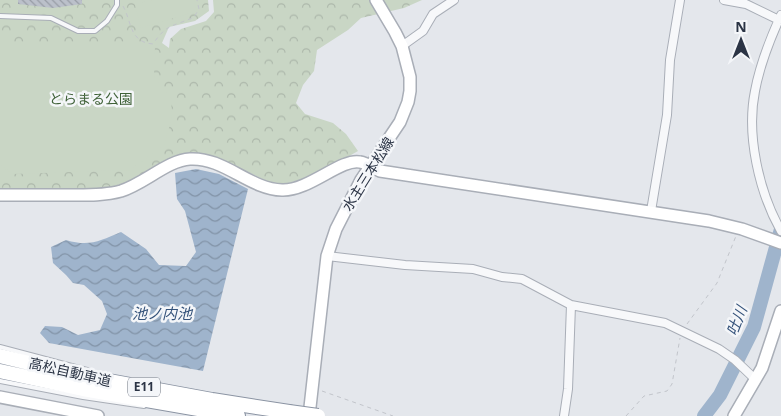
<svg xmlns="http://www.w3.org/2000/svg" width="781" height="416" viewBox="0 0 781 416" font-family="'Noto Sans','Noto Sans JP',sans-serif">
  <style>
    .forest { fill: url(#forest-crowns) }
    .pitch { fill: #c9d6c5 }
    .water { fill: url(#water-waves) }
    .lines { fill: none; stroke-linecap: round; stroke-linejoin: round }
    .river { stroke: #9fb4cc; stroke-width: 14 }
    .building { fill: url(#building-back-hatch) }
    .lane-casing { stroke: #a9aeb7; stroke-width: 6 }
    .street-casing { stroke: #a9aeb7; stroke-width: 10 }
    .secondary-casing { stroke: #a9aeb7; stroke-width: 14 }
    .highway-casing { stroke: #8b94a3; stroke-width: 16 }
    .path { stroke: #c2c5cb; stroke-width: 1; stroke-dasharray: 4 4; stroke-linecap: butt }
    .lane { stroke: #f7f8fa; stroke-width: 4 }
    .street { stroke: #f7f8fa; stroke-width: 8 }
    .secondary { stroke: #fff; stroke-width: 11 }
    .highway { stroke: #fff; stroke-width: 14 }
    .highway-bridge-casing { stroke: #8b94a3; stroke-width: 16; stroke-linecap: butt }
    .highway-bridge { stroke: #fff; stroke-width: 14 }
    .labels { text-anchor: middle; stroke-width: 5; stroke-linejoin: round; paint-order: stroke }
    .shield { fill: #f4f6f9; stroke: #676e7b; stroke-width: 1 }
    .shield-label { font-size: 12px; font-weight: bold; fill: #2b3445 }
    .park-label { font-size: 14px; fill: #3f6138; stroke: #f4f6f9 }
    .street-label { font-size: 14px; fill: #2b3445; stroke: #f4f6f9 }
    .water-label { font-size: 15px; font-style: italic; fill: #34527a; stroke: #f4f6f9 }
  </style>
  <defs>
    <pattern id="forest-crowns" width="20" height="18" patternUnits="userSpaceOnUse" patternTransform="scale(1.25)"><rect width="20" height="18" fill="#c9d6c5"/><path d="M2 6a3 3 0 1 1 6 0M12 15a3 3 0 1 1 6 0" fill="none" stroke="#adb8ab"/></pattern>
    <pattern id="water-waves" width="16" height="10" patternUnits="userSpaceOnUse" patternTransform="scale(1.25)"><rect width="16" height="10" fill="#9fb4cc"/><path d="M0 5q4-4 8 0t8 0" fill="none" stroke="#8293a7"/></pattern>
    <pattern id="building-back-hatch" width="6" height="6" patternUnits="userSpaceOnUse" patternTransform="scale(1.25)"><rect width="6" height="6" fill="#bbc0ca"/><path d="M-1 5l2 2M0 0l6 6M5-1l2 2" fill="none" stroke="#989da6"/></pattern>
  </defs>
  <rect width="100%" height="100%" fill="#e4e7ec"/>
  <path class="forest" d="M0,0h208l1,11 -14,10 -26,6 -7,16 7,5 1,-9 11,-10 25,-8 8,-9 -1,-12h209l-18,8 -43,10 -13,12 -31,20 -3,21 -11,14 -7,18 9,11 28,9 13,11 12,17 -42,24 -31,9 -16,-2 -19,-9 -50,-20 -24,4 -40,22 -25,10 -44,1 -67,-2z"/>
  <path class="pitch" d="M152,0h42l3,11 -56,17 -6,-24z
    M0,47h155l-1,30 17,21 1,20 -8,27 -34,25 -117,4 -13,-9z"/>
  <path class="water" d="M196,169l23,5 29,15 -45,182 -154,-28 -9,-10 5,-7 17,1 16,8 22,-5 7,-16 -5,-13 -18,-16 -11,-2 -7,-8 -13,-12 -2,-16 15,-7c23,7 34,1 55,-8l25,17 13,16 27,1 10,-14 -11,-41 -8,-12 -2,-26z"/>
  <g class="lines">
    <path class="river" d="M704,416l16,-21 34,-68 27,-98"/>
  </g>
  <path class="building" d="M18,0h64v4l-29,4 -35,-4z"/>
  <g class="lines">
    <defs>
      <path id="lane" d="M0,16l51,2 27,13h17l12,-10 10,-16v-5
        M0,347l87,23
        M0,381l83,16 61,9"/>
      <path id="street" d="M724,0l22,4 33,16
        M781,15c-11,24 -21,49 -26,76 -9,44 4,101 26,140
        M402,46l21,-15 10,-17 21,-14
        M651,211l16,-96 3,-55 10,-60
        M327,256l78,9 68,4 29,8 20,2 49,26 94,18 54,26 16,11 21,20
        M564,416l4,-27 3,-84"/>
      <path id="secondary" d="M0,195c22,0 43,0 65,0 18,0 38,1 56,-4 23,-7 47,-31 69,-32 34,-2 59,30 92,31 27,1 59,-32 78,-28 6,1 14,6 20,9l329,50 33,8 39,14
        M0,397l98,19
        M309,416l18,-160 9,-27 25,-49 39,-58 8,-20 2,-11v-14l-8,-31 -7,-14 -19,-32
        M734,416l28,-48 19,-57"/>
      <path id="highway" d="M0,356l87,21 125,23 77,12
        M0,371l83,18 155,27"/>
    </defs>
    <use href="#lane" class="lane-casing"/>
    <use href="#street" class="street-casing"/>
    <use href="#secondary" class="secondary-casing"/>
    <use href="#highway" class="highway-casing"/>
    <path class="path" d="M123,6c9,16 6,36 30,38 14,-21 20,-17 41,-27l5,-8 -2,-9
      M687,324l30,-41 19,-47
      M322,391l71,25
      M626,416l18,-20 23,-5 5,-7 8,-46"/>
    <use href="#lane" class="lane"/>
    <use href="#street" class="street"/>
    <use href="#secondary" class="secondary"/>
    <use href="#highway" class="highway"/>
    <defs>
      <path id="highway-bridge" d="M289,412l29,4"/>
    </defs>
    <use href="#highway-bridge" class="highway-bridge-casing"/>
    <use href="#highway-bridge" class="highway-bridge"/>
  </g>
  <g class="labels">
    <rect class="shield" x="128" y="377.5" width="32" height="19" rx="4"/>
    <g class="shield-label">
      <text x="144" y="391">E11</text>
    </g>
    <g class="park-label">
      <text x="91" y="104">とらまる公園</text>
    </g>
    <g class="street-label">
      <text transform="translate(368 174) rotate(-58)" y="5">水主三本松線</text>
      <text transform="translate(70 372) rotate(13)" y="5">高松自動車道</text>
    </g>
    <g class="water-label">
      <text x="162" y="319">池ノ内池</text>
      <text transform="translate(737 321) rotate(-69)" y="5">吐川</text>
    </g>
  </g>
  <g transform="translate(741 40)" stroke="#f4f6f9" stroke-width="4" paint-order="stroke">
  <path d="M0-4L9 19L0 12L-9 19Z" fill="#2b3445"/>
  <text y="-8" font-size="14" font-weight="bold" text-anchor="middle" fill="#2b3445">N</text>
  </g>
</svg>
